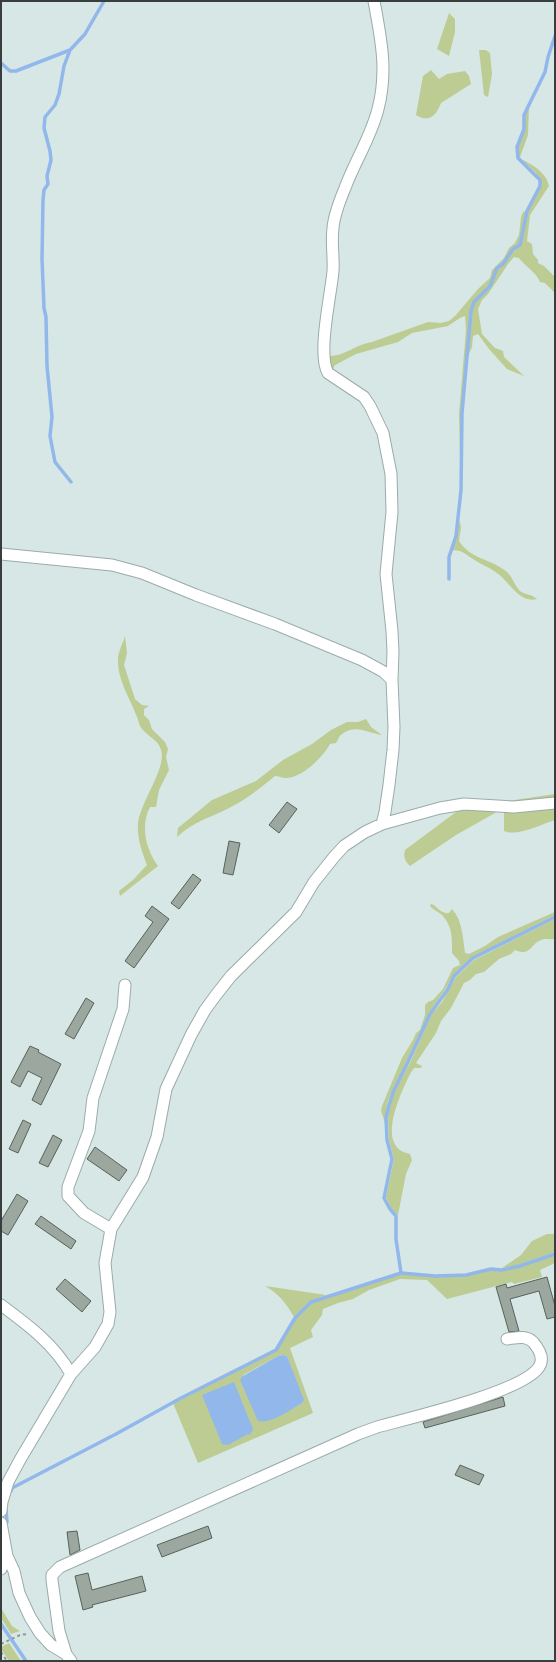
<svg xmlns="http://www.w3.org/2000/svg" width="556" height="1662" viewBox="0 0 556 1662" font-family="Lora,serif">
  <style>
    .green { fill: #bdcc92; fill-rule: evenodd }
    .water { fill: #92b7eb }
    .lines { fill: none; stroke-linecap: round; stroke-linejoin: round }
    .stream { stroke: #92b7eb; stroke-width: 3.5 }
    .building { fill: #9ca89f; stroke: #57625a }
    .street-casing { stroke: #9babaa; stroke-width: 13 }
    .path { stroke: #8d9897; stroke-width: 2; stroke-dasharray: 3 3; stroke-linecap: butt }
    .street { stroke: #fff; stroke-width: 11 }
  </style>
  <rect width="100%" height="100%" fill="#d6e7e5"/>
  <path class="green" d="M449,13l6,6v13l-6,24 -12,-7z
    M479,50h7l4,3 2,21 -4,23 -4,-2z
    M431,70l8,9 8,-5 18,-3 4,5 2,8 -30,19c-5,13 -12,20 -25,12l7,-39z
    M529,105l-1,30 -8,22 1,2c12,6 25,13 28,27l-19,29 -3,26 5,3 1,10 5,6v3l6,3 11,11v16l-10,-10 -5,-1c-4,-10 -14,-15 -21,-24l-5,-1 -6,7 -20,30 -6,6 -4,9 4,25 13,14 8,3 1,6 20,19 -17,-7 -18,-20 -11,-15 -5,2 -1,11 -5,11 5,-47 2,-9 17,-16 7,-18 5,-4 11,-14 6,-5 7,-34 13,-25v-6l-5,-8 -16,-15 -1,-10 7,-18v-13z
    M526,211l-7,33 -6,5 -10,14 -6,4 -7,18 -17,17 -2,9 -10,102 -1,46 -1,-45 7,-84 -1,-14 -5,2 -12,8 -36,7 -14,9 -42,12 -19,10 -3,2 -1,6 -5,-16c16,1 28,-12 44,-14l56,-20 13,1 8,-2 6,-5 24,-28 11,-10 2,-8 12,-12 5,-10 6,-5 4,-8 2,-18 2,-5z
    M458,516l3,11 -2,14c12,18 28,17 44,28 10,6 10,15 17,22 5,4 12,3 17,8 -18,5 -28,-18 -40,-26 -8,-6 -17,-9 -24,-14 -8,-5 -13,-11 -23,-8l5,-7z
    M125,636l2,17 -3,12 11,34 7,6 7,1 -5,3v6l5,5 3,9 13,13 3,7 -2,8 3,13 -10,20 -3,17h-6c-10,19 -4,43 8,59l-38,30 -1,-5 14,-11 14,-15c-5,-13 -10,-27 -9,-41 2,-22 29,-56 23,-74 -2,-9 -12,-13 -18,-20 -4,-4 -4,-8 -6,-13 -7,-19 -20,-37 -19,-58 0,-7 5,-16 7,-23z
    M366,719l5,8 11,8c-14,-2 -28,-12 -41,0 -2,1 -3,5 -5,8l-6,1c-7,13 -29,35 -45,34 -3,0 -7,-2 -10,-2 -15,12 -29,24 -46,32 -21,11 -33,12 -52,29l1,-9 34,-28 44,-19 27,-21 29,-16 19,-14 16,-8h11z
    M555,794v6l-61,3z
    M555,805v15c-13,4 -38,17 -51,11v-22z
    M464,806l33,2 -2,5 -39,22 -46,31c-5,-5 -7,-9 -5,-16z
    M431,904l3,1c4,4 9,9 15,8l3,-4c10,10 11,29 13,44l4,1 16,-8 13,-9 57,-25v3l-83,42 -19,18 -7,13 -17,25 -22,48 -14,28 -6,15 -2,19 -4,-12 1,-5 20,-48 11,-18 3,-7 4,-3 5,-15v-10l3,-3 5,-2 10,-11 10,-21 7,-3 -1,-4 -7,-8c0,-14 1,-25 -9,-37 -3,-4 -9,-5 -13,-10z
    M555,919l-1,20c-4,1 -9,-1 -13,1 -11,4 -10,17 -26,10l-4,4 -12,5 -15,13 -8,2 -6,6 -6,3 -13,25 -10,13 -5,12 -20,30 6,3 -1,2h-7l-4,6c-9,19 -36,74 0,80l2,6 -6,14 -8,41 -7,-7 -5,-11 8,-38 -5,-19 -1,-22 2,-13 5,-15 15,-27 21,-48 11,-13 14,-25 18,-17z
    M547,1234h8v18l-35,13 -18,3 19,-13 11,-14z
    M555,1255v8l-15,7 2,7 -28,7 -2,-2 -65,17 -20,-19 -27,-1 -31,11 -16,9 -15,4 -15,6 -1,6 -11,15 2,7 -23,11 23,65 -115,50 -25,-60 103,-53 20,-32 16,-15 89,-29 34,3 31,-1 25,-7 12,1 18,-3zM283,1355l4,1 16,44 -2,4 -32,16 -26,-45 35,-19z
    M265,1286l61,9 -16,6 -16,16c-8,-14 -15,-23 -29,-31z
    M1,1608l11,18 8,5 -9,3 -10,-16z
    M9,1643l12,18h-12l-8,-12v-2z"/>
  <path class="water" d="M283,1355l4,1 17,44 -3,4c-12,6 -29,20 -43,17l-18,-41 3,-4 35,-20z
    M234,1382l19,47 -3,6 -2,-1 -20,11 -6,-1 -20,-49z"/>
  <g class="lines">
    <path class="stream" d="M70,50l-6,16 -5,28 -4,11 -10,12 -1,11 6,23 1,9 -4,16 1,8 -4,6 -1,10 -1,59 2,49 2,9 1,49 5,51 -2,19 5,26 16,20
      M1,63l9,8h6l54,-21 15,-16 19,-33
      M449,579v-22l7,-21 5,-46 1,-77 9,-102 3,-9 16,-16 7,-18 6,-4 10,-15 7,-4 7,-34 13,-25v-6l-22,-22 -1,-11 7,-18v-14l21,-43 3,-15 7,-21
      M401,1273l-5,-34v-23l-6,-7 -6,-11 8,-39 -5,-19 -1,-22 3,-13 5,-15 14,-28 22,-48 18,-25 6,-13 19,-18 82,-41
      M11,1491l1,-3 104,-54 65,-36 95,-48 19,-32 16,-16 90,-29 34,3 31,-1 25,-6 11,1 18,-4 35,-12
      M6,1510l1,12
      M1,1624l25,37"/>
  </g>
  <path class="building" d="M287,802l10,7 -18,24 -10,-8z
    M229,841l11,2 -7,32 -10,-2z
    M193,874l8,6 -22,29 -8,-6z
    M152,906l17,13 -35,49 -9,-7 28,-39 -8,-6z
    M86,998l8,5 -20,36 -9,-5z
    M30,1046l9,4 -1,2 23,12 -20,41 -9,-5 10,-22 -14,-7 -8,16 -9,-5z
    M23,1120l8,4 -13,29 -9,-4z
    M53,1135l9,5 -14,27 -9,-4z
    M95,1147l32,23 -8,11 -32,-22z
    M17,1194l11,7 -20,34 -7,-4v-10z
    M41,1216l35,25 -5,8 -36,-25z
    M547,1277l8,29v11l-8,2 -8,-28 -29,8 9,32 -10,1 -13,-45 10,-3 1,4z
    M65,1279l26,22 -9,11 -26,-23z
    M503,1397l2,9 -80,22 -2,-6z
    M460,1465l24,10 -5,10 -24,-10z
    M208,1526l4,12 -50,19 -5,-12z
    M77,1531l3,19 -10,5 -3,-23z
    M88,1573l4,17 50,-14 4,15 -54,14 1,2 -10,3 -8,-34z"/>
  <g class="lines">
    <defs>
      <path id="street" d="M374,1c7,38 14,70 4,108 -7,28 -23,52 -33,79 -5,12 -11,27 -12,40 -2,15 1,29 0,43 -2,24 -16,83 -5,102l36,24 6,9 13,27 8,41 1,38 -6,62 6,57 1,21 -1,28 2,47 -1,23 -4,35 -4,27 -3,12
        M1,554l111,11 30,8 54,22 79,29 87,36 22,12 8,8
        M111,1229l-27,-16 -16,-17v-9l21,-56 4,-33 30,-89 2,-24
        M1,1305c27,20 53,39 70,69
        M1,1511l1,-9 6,-20 13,-24 50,-84 24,-27 13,-23 2,-12 -5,-49 6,-34 32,-52 14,-40 9,-48 25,-54 14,-25 11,-15 15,-19 65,-64 18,-30 20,-25 10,-11 21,-14 17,-8 58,-16 24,-4 50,3 41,-4
        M1,1523l6,33 7,15 5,22 11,24 10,16 11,12 15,9 5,7
        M1,1569l6,-13
        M66,1654l-7,-23 -7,-51v-5l8,-8 298,-133 19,-7c32,-9 146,-35 162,-60 6,-9 0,-18 -6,-25 -7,-7 -17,-4 -26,-3"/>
    </defs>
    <use href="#street" class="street-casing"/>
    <path class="path" d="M1,1644l19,-9 7,-1
      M1,1652l6,9"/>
    <use href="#street" class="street"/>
  </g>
  <rect width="556" height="1662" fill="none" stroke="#383e3e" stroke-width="4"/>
</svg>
